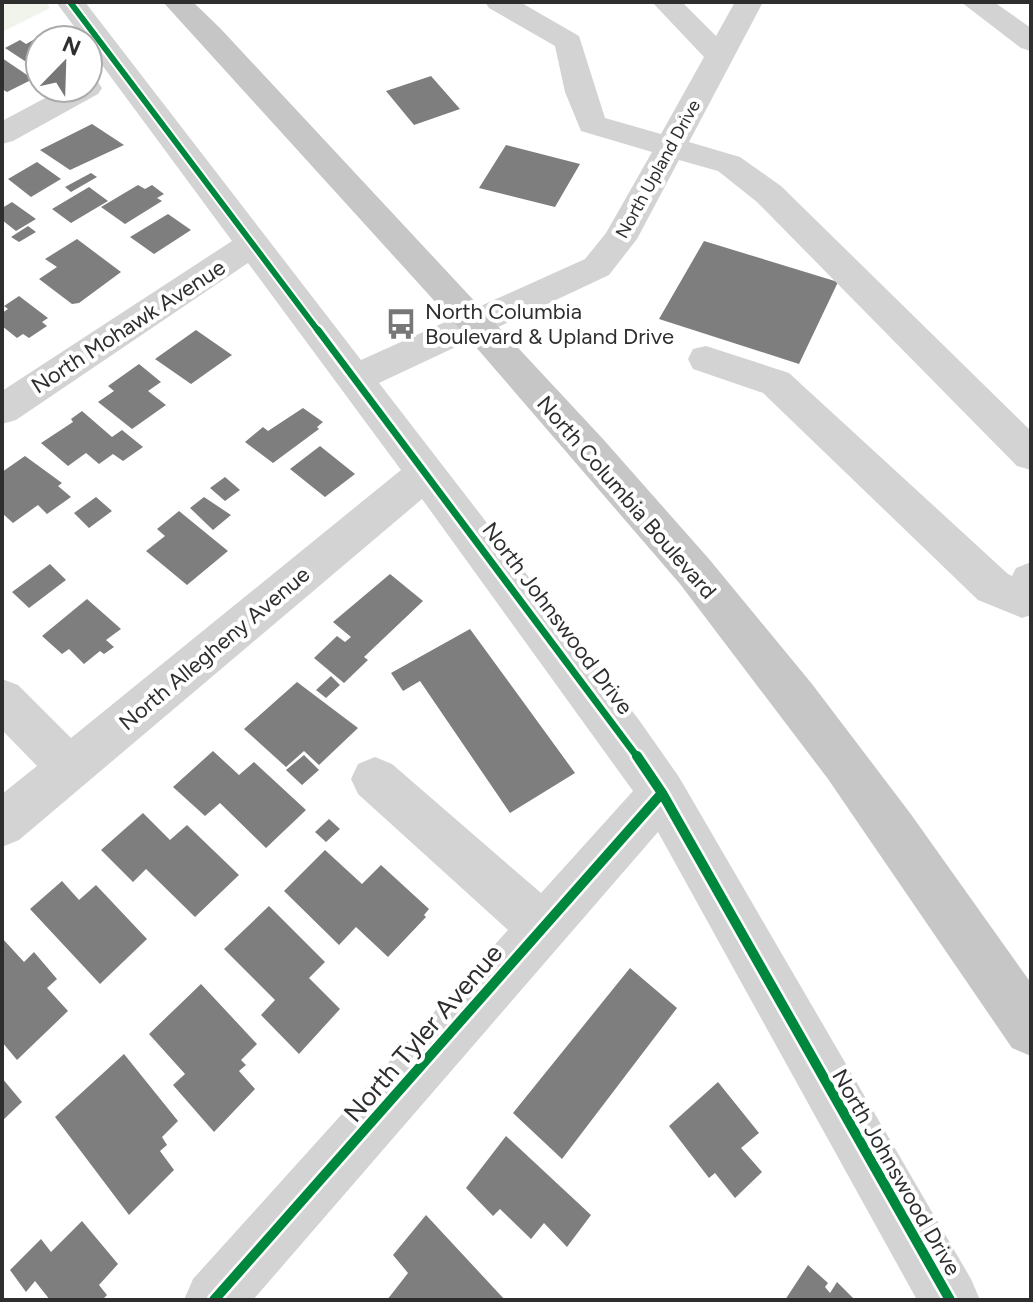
<svg xmlns="http://www.w3.org/2000/svg" width="1033" height="1302" viewBox="0 0 1033 1302" font-family="Figtree,sans-serif">
  <style>
    .green { fill: #f0f4eb }
    .building { fill: #7e7e7e }
    .lines { fill: none; stroke-linecap: round; stroke-linejoin: round }
    .minor { fill: #d3d3d3; fill-rule: evenodd }
    .major { fill: #c6c6c6; fill-rule: evenodd }
    .cycleway-far2-casing { stroke: #fff; stroke-width: 10 }
    .cycleway-far1-casing { stroke: #fff; stroke-width: 12 }
    .cycleway-casing { stroke: #fff; stroke-width: 15 }
    .cycleway-far2 { stroke: #00873e; stroke-width: 6 }
    .cycleway-far1 { stroke: #00873e; stroke-width: 7 }
    .cycleway { stroke: #00873e; stroke-width: 10 }
    .labels { text-anchor: middle; stroke-width: 8; stroke-linejoin: round; paint-order: stroke }
    .far-street-label { font-size: 18px; fill: #2e2e2e; stroke: #fff }
    .poi-label { font-size: 22px; fill: #2e2e2e; stroke: #fff; text-anchor: start }
    .street-label { font-size: 22px; fill: #2e2e2e; stroke: #fff }
    .near-street-label { font-size: 26px; fill: #2e2e2e; stroke: #fff }
  </style>
  <rect width="100%" height="100%" fill="#fff"/>
  <path class="green" d="M2,2h44l4,6 -48,24z"/>
  <path class="building" d="M35,39l5,3v29l-35,-23 15,-8 6,4z
    M2,58l31,21 -26,13 -5,-3z
    M431,76l29,33 -46,16 -28,-34z
    M92,124l32,21 -54,25 -30,-20z
    M506,145l74,19 -25,43 -76,-19z
    M37,162l24,17 -30,18 -23,-18z
    M91,173l6,4 -26,15 -6,-5z
    M138,185l7,4 7,-4 12,9 -7,4 5,3 -37,23 -24,-17z
    M89,187l19,14 -37,22 -19,-14z
    M12,202l24,17 -20,12 -14,-11v-12z
    M168,214l23,16 -37,24 -24,-17z
    M28,226l8,6 -17,10 -8,-5z
    M77,239l44,33 -42,31 -7,1 -33,-25 18,-12 -12,-8z
    M704,241l134,41 -39,82 -140,-45z
    M19,296l29,22 -6,4 5,4 -18,12 -6,-4 -6,4 -15,-12v-13l6,-4 -4,-3z
    M196,330l36,25 -41,29 -36,-25z
    M139,364l22,18 -13,9 18,14 -34,24 -34,-27 16,-11 -6,-5z
    M303,408l20,14 -6,5 2,2 -46,34 -28,-21 18,-15 5,4z
    M82,411l30,26 10,-7 21,17 -20,14 -10,-7 -14,10 -13,-11 -18,13 -27,-23 32,-21 -2,-3z
    M320,446l35,28 -30,23 -35,-28z
    M25,456l37,27 -4,3 13,11 -24,17 -9,-9 -25,18 -11,-10v-41z
    M225,477l15,13 -15,11 -15,-13z
    M96,497l16,14 -23,17 -15,-15z
    M204,497l27,18 -18,15 -23,-22z
    M179,511l49,40 -41,34 -41,-34 19,-15 -8,-7z
    M50,564l16,16 -37,28 -17,-16z
    M390,574l33,27 -59,56 4,3 -24,23 -30,-25 23,-22 8,6 6,-5 -18,-15z
    M87,599l34,30 -15,11 8,7 -10,7 -4,-3 -16,13 -15,-15 -7,5 -20,-18z
    M470,629l105,144 -65,40 -90,-132 -17,10 -12,-18z
    M331,676l9,9 -14,13 -10,-8z
    M297,682l61,46 -39,37 -15,-14 -18,16 -42,-38z
    M213,751l26,24 15,-13 52,48 -40,38 -46,-45 -15,13 -32,-29z
    M304,755l15,15 -17,15 -16,-15z
    M143,813l27,27 17,-15 52,50 -44,42 -49,-48 -13,13 -32,-32z
    M329,819l11,10 -14,13 -11,-10z
    M325,850l37,34 19,-19 48,44 -5,6 2,2 -38,40 -32,-30 -17,18 -55,-54z
    M62,881l17,19 17,-15 51,54 -47,45 -70,-75z
    M269,906l56,56 -16,16 31,31 -41,45 -38,-39 14,-15 -51,-51z
    M2,938l22,24 10,-10 23,27 -10,9 21,23 -51,49 -15,-18z
    M630,968l47,40 -115,151 -49,-46z
    M201,984l56,60 -16,16 5,5 -7,6 16,18 -41,43 -41,-47 12,-11 -36,-40z
    M124,1054l54,67 -16,16 5,8 -7,6 14,19 -45,45 -74,-98z
    M2,1078l20,24 -20,19z
    M718,1082l41,51 -18,15 21,24 -27,26 -20,-25 -6,5 -40,-52z
    M506,1136l85,79 -24,32 -23,-24 -13,16 -31,-30 -7,7 -27,-28z
    M426,1215l79,85h-118l21,-27 -15,-18z
    M82,1221l36,43 -19,21 8,10 -5,5h-52l-15,-19 -9,11 -16,-22 31,-31 10,13z
    M808,1265l20,18 -3,4 5,6 7,-11 18,18h-70z"/>
  <g class="lines">
    <path class="minor" d="M56,2h29l276,358 224,-101 21,-26 46,-81 -71,-21 -16,-39 -10,-46 -66,-38 -4,-6h35l59,34 26,82 56,16 43,-77 -52,-55h30l34,34 19,-34h28l-74,140 51,15 41,29 250,245v39l-14,-4 -260,-264 -39,-31 -39,-11 -42,79 -28,36 -230,108 260,337 40,57 292,502 9,21h-63l-259,-468 -405,468h-69l9,-21 315,-349 -150,-136 -7,-15 7,-15 17,-7 17,7 149,129 92,-102 -211,-292 -403,341 -17,7v-53l35,-28 -35,-36v-51l16,6 53,53 330,-268 -153,-207 -232,157 -14,4v-33l230,-150 -144,-195v-6h-4z
      M961,2h33l37,26v23l-10,-3z
      M88,79l10,3 4,6 -4,6 -85,47 -11,3v-23l62,-33h24z
      M706,346l83,27 219,201 4,2 4,-8 15,-6v53l-9,3 -44,-18 -215,-207 -70,-24 -5,-10 5,-10z"/>
    <path class="major" d="M163,2h30l27,26 383,411 106,120 103,125 98,129 121,170v73l-19,-8 -184,-269 -148,-195 -211,-245z"/>
    <defs>
      <path id="cycleway-far2" d="M70,2l249,330"/>
      <path id="cycleway-far1" d="M318,330l320,428"/>
      <path id="cycleway" d="M637,756l25,37 288,507
        M214,1300l448,-507"/>
    </defs>
    <use href="#cycleway-far2" class="cycleway-far2-casing"/>
    <use href="#cycleway-far1" class="cycleway-far1-casing"/>
    <use href="#cycleway" class="cycleway-casing"/>
    <use href="#cycleway-far2" class="cycleway-far2"/>
    <use href="#cycleway-far1" class="cycleway-far1"/>
    <use href="#cycleway" class="cycleway"/>
  </g>
  <defs>
    <symbol id="bus-bare" viewBox="-9 -9 18 18"><path d="M-5-6H5V4H4V6H2V4H-2V6H-4V4H-5ZM-3.5-4V0h7V-4ZM-3.5 1.2v1.5H-2V1.2ZM2 1.2v1.5H3.5V1.2Z" fill="#777" stroke="#fff" stroke-width="2.5" paint-order="stroke"/></symbol>
  </defs>
  <g fill-rule="evenodd">
    <use href="#bus-bare" x="379" y="302" width="44" height="44"/>
  </g>
  <g class="labels">
    <g class="far-street-label">
      <text transform="translate(658 169) rotate(-61)" y="6">North Upland Drive</text>
    </g>
    <g class="poi-label">
      <text x="425" y="319">North Columbia<tspan x="425" dy="25">Boulevard &amp; Upland Drive</tspan></text>
    </g>
    <g class="street-label">
      <text transform="translate(128 326) rotate(-33)" y="8">North Mohawk Avenue</text>
      <text transform="translate(627 497) rotate(49)" y="8">North Columbia Boulevard</text>
      <text transform="translate(558 618) rotate(53)" y="8">North Johnswood Drive</text>
      <text transform="translate(214 648) rotate(-40)" y="8">North Allegheny Avenue</text>
      <text transform="translate(897 1172) rotate(60)" y="8">North Johnswood Drive</text>
    </g>
    <g class="near-street-label">
      <text transform="translate(423 1033) rotate(-49)" y="9">North Tyler Avenue</text>
    </g>
  </g>
  <rect width="1033" height="1302" fill="none" stroke="#2e2e2e" stroke-width="8"/>
  <g transform="translate(64 64) rotate(23)"><circle r="38" fill="#ffffff" stroke="#ababab" stroke-width="2"/>
  <path d="M0-6L14 30L0 20L-14 30Z" fill="#777777"/>
  <text y="-12" font-size="22" font-weight="bold" text-anchor="middle" fill="#2e2e2e">N</text>
  </g>
</svg>
